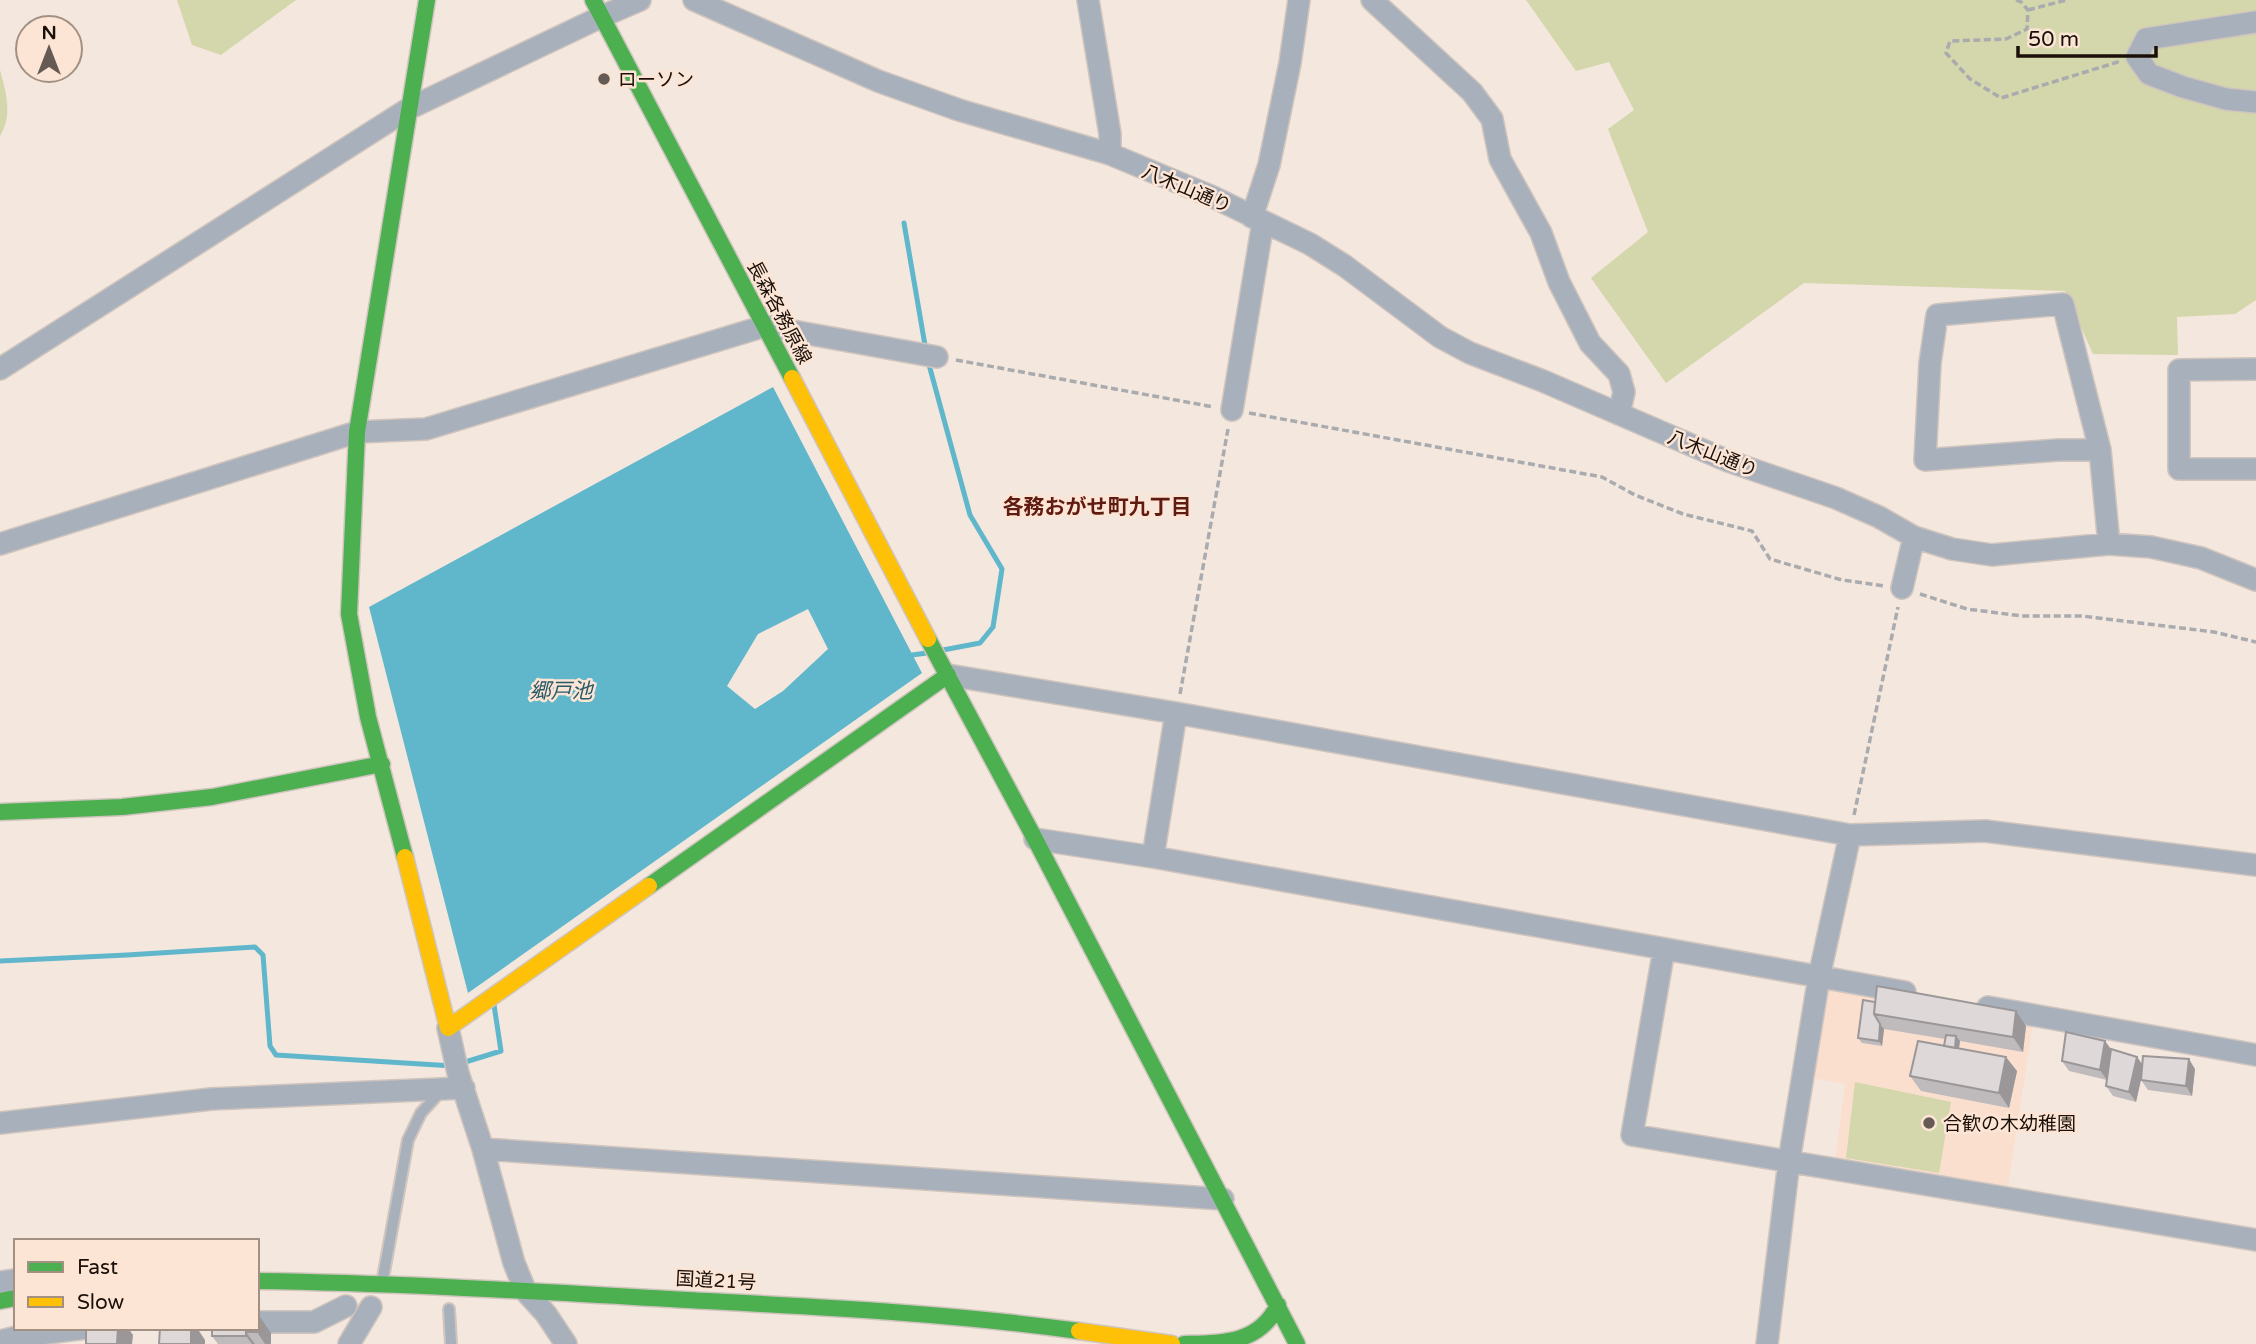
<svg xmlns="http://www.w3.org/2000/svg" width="2256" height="1344" viewBox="0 0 2256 1344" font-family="'Varela Round','Noto Sans JP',sans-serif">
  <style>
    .built { fill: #fadfce }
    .green { fill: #d4d6ab }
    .water { fill: #60b7cb; fill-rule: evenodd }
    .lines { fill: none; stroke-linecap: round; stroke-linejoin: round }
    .stream { stroke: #60b7cb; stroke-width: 5 }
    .lane-casing { stroke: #cfc5be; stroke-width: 14 }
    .street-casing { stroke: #cfc5be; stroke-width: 24 }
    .fast-casing { stroke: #cfc5be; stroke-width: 19 }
    .slow-casing { stroke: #cfc5be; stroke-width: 19 }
    .path { stroke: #a9abae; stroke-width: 3.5; stroke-dasharray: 7 3.5; stroke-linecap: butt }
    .lane { stroke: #a8b0bc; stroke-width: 10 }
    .street { stroke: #a8b0bc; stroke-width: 21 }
    .fast { stroke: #4caf50; stroke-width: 16 }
    .slow { stroke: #ffc107; stroke-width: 16 }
    .wall { fill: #bfbabb }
    .shaded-wall { fill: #9b9798 }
    .building { fill: #ded8d9; stroke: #9b9798; stroke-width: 2 }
    .poi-dot { fill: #665b54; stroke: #fde5d5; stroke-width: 2.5 }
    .labels { text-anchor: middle; stroke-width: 5; stroke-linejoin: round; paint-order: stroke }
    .poi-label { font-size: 19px; fill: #1a1009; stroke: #fde5d5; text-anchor: start }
    .street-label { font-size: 19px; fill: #1a1009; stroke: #fde5d5 }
    .neighbourhood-label { font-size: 21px; font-weight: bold; fill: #5f1b11; stroke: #fde5d5 }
    .water-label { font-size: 21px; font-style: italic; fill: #295a68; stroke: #fde5d5 }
  </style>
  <rect width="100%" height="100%" fill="#f4e7de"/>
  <path class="built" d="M1822,986l211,37 -26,170 -172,-30 10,-79 -38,-7z"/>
  <path class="green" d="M177,0h119l-75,55 -29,-10z
    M1526,0h730v300l-21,14 -58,3 1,38 -85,-1 -28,-63 -261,-8 -138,100 -75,-105 57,-46 -40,-103 26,-19 -25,-48 -33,9z
    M0,70c6,22 13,45 0,66z
    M1855,1082l96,20 -12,71 -93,-15z"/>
  <path class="water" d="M773,387l149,286 -454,320 -99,-386zM808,609l20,40 -45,42 -28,18 -28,-23 31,-52z"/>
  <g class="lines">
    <path class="stream" d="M904,223l22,128
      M928,361l42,154 32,54 -9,58 -13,16 -37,7
      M912,655l15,-2
      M0,961l127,-6 128,-8 8,8 7,91 6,9 177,11
      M462,1063l39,-12 -7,-46"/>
    <defs>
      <path id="lane" d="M383,1278l25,-138 13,-27 20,-22
        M449,1309l2,35"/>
      <path id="street" d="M694,0l184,81 81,29 151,44 103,43 97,47 35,22 95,71 30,16 73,28 185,80 108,37 43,19 35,20 38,12 40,6 117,-11 42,3 50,11 55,22
        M1088,0l22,134v20
        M1372,0l100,92 20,27 8,40 41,74 18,49 31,61 29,31 5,18 -5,22
        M2256,22l-110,17 -9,18 12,17 34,13 43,12 30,3
        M1252,217l17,-52 21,-102 9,-63
        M2063,304l37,146h-42l-133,10 5,-97 7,-48z
        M0,369l408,-260 195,-93 37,-16
        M2256,369l-77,1v99h77
        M1232,410l31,-188
        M2100,450l9,94
        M0,544l357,-112 69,-3 339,-103 172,31
        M1902,588l12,-51
        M948,675l228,38 674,122 135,-4 271,34
        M1035,839l118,18 752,135
        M1153,857l23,-144
        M1664,949l-32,186 624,105
        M1988,1007l268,48
        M448,1028l10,45 25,76 31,114 12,29 20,22 20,30
        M0,1123l211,-24 253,-11
        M483,1149l740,50
        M0,1282l16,-2
        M257,1322h57l32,-16
        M0,1341l17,-4 69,-9
        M349,1344l22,-37
        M1767,1344l22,-183 30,-184 31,-142"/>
      <path id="fast" d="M593,0l199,378
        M928,639l107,200 262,505
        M0,812l122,-5 90,-10 170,-33
        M405,857l-37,-140 -19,-103 8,-182 70,-432
        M649,886l299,-211
        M257,1281c144,2 287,11 430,19 131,7 262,13 392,31
        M0,1301l16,-3
        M1184,1344c39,-1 75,0 94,-39"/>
      <path id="slow" d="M792,378l136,261
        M405,857l43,171 201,-142
        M1079,1331l93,13"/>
    </defs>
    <use href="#lane" class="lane-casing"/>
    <use href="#street" class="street-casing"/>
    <use href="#fast" class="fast-casing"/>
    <use href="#slow" class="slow-casing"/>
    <path class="path" d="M2016,0l5,2 7,8 -1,19 -21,10 -56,2 -4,12 24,26 31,19 120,-37
      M2028,10l38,-10
      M956,360l258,47
      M1249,413l353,64 33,18 48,19 69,17 18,28 72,21 43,6
      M1920,594l47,15 55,7h60l132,16 42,10
      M1180,694l48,-265
      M1854,815l44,-208"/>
    <use href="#lane" class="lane"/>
    <use href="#street" class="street"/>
    <use href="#fast" class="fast"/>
    <use href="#slow" class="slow"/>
  </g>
  <path class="wall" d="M1863,1000l163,26 -3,26 -63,-11 -1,7 58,23 -8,37 -88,-17 -11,-15 34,-30 1,-7 -61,-10 -2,17 -20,-3 -4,-5z
    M2105,1041l6,8 26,8 5,7 53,5 -3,27 -44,-6 -7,-10v-2l-5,24 -23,-6 -7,-10 1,-6 -38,-9 -7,-10z
    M212,1328l59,5v11h-53l-6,-8z"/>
  <path class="shaded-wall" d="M2016,1011l10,15 -3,26 -10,-15z
    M1880,1024l4,5 -2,17 -3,-5z
    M1956,1036l4,5 -3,20 -4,-5z
    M2105,1041l7,10 -5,29 -7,-10z
    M2006,1057l11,14 -8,37 -10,-15z
    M2137,1057l7,10 -8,35 -7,-10z
    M2189,1059l6,10 -3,27 -6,-10z
    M258,1314l13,19v11h-6l-8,-12z
    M118,1328h10l5,7 -1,9h-15z
    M191,1328h6l8,12v4h-14z
    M246,1332l9,12h-3l-6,-8z"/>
  <path class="building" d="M1877,986l139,25 -3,26 -139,-23z
    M1863,1000l12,2 -1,12 6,10 -1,17 -21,-3z
    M2066,1032l39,9 -5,29 -38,-9z
    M1946,1035l10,1 -1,12 -11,-2z
    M1918,1041l88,16 -7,36 -89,-17z
    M2111,1049l26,8 -8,35 -23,-6z
    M2143,1056l46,3 -3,27 -45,-6z
    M257,1314v18h-11v4h-34v-8h45z
    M86,1328h32l-1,16h-31z
    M160,1328h31v16h-32z"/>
  <g class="poi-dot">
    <circle cx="604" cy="79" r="7"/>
    <circle cx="1929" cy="1123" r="7"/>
  </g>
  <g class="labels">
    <g class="poi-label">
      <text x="618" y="86">ローソン</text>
      <text x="1943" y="1130">合歓の木幼稚園</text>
    </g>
    <g class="street-label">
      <text transform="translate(1187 188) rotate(23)" y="7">八木山通り</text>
      <text transform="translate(780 312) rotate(62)" y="7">長森各務原線</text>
      <text transform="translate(1713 453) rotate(22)" y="7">八木山通り</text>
      <text transform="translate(716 1280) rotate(3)" y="7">国道21号</text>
    </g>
    <g class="neighbourhood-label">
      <text x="1097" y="514">各務おがせ町九丁目</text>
    </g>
    <g class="water-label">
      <text x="561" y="698">郷戸池</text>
    </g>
  </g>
  <rect x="14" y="1239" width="245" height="91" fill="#fde5d5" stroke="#a29083" stroke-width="2"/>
  <rect x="28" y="1262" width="35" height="10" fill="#4caf50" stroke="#a29083" stroke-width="2"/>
  <text x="77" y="1274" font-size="21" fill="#1a1009">Fast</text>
  <rect x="28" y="1297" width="35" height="10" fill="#ffc107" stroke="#a29083" stroke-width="2"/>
  <text x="77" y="1309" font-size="21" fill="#1a1009">Slow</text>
  <g transform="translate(49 49)"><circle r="33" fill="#fde5d5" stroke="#a29083" stroke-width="2"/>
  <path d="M0-5L12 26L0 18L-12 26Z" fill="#665b54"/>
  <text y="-10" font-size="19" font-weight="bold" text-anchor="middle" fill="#1a1009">N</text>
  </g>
  <path d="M2018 46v10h138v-10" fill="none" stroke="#1a1009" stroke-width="3.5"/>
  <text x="2028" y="46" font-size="21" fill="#1a1009" stroke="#fde5d5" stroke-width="5" paint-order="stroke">50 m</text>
</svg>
